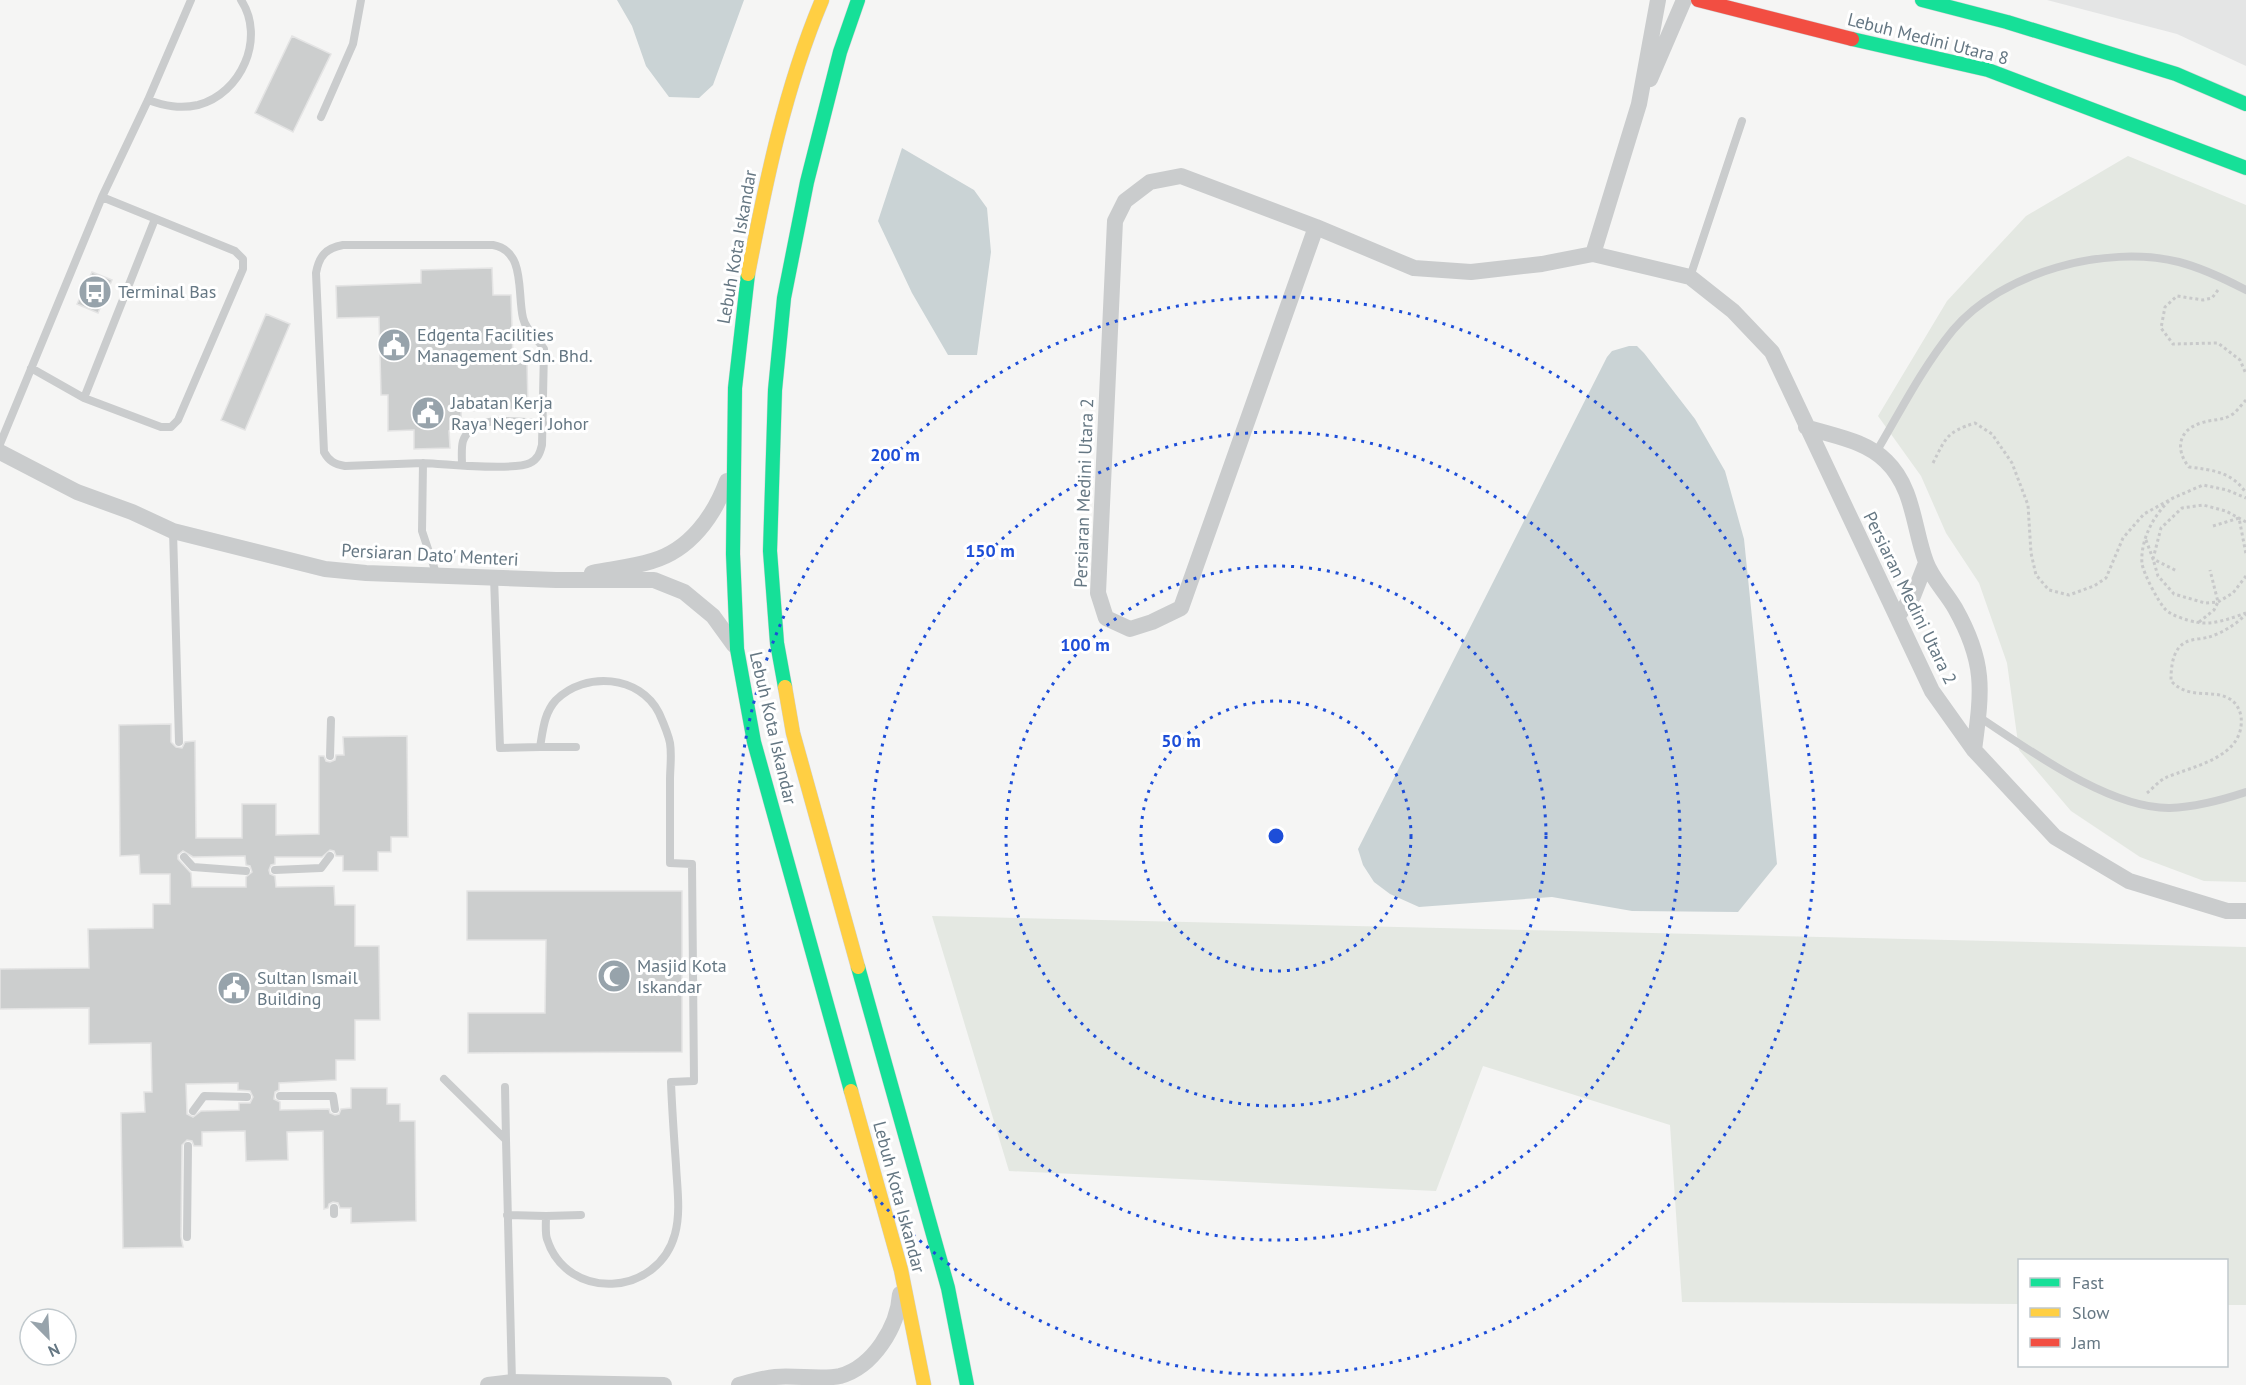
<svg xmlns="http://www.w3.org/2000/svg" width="2246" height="1385" viewBox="0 0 2246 1385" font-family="'PT Sans',sans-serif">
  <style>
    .built { fill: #e4e5e5 }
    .green { fill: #e4e8e2 }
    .water { fill: #cad3d5 }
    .building { fill: #cccece; stroke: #e4e4e4; stroke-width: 1.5; fill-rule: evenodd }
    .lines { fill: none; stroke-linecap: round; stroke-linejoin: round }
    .fast-casing { stroke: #d2d3d4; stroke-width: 15 }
    .slow-casing { stroke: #d2d3d4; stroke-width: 15 }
    .jam-casing { stroke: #d2d3d4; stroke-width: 15 }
    .path { stroke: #c8c9ca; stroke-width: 3; stroke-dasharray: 3 3; stroke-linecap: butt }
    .lane { stroke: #cacccd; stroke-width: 8 }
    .street { stroke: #cacccd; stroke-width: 16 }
    .fast { stroke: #16e098; stroke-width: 14 }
    .slow { stroke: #ffcf43; stroke-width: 14 }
    .jam { stroke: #f24e42; stroke-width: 14 }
    .ring { fill: none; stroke: #1d4ed8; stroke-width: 3; stroke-dasharray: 3 6 }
    .labels { text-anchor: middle; stroke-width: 6; stroke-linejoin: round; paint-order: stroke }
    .street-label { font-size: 18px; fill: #657783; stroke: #fff }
    .poi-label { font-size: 18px; fill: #657783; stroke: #fff; text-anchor: start }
    .centre { fill: #1d4ed8; stroke: #fff; stroke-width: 3 }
    .ring-label { font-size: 18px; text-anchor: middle; font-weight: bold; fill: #1d4ed8; stroke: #fff; stroke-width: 6; stroke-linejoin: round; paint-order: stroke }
  </style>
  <rect width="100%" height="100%" fill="#f5f5f4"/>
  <path class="built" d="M2047,0h199v66l-69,-32z"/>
  <path class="green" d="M2128,156l118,49v677l-42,-1 -64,-24 -69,-46 -52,-61 -12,-87 -28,-80 -33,-50 -25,-57 -43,-60 69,-115 79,-85z
    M932,916l1314,31v358h-19l-1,-45h-206l-1,44 -337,-2 -12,-177 -187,-59 -47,125 -427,-20z"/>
  <path class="water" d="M617,0h127l-31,85 -14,13 -30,-1 -23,-31 -14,-40z
    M902,148l72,42 13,18 4,44 -14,103h-29l-36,-62 -34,-72z
    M1629,346h8l7,7 51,66 30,52 19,68 33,325 -39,48 -106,-1 -80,-14 -133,10 -29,-13 -16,-12 -11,-17 -5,-16 249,-492 5,-6z"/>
  <path class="building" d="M292,36l39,18 -38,78 -38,-19z
    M492,268l1,27h18l2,66h14l1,48 -67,2 1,20h-13l1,17 -36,1v-19l-26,1v-36h-7l-2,-78 -42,1 -1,-32 85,-3v-13z
    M92,272l20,8 -14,33 -21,-9z
    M266,314l24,10 -45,106 -24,-10z
    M171,724v18l5,5 6,1 3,-6 10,-1 1,97h46v-34h34v31l43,-1v-78h5l2,5 4,1 5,-2 1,-5h8l-1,-18 64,-1 1,101h-17v15h-13v19h-35v-15h-7l-2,-5 -4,-1 -8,7h-47v7l-4,1 -2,5 1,4 5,2 1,11 58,-1 1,19h20v41h24l1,74h-25v40h-19v20l-57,3v7l-4,2 -1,7 6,3v8l49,-1 1,4 5,2 4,-1 2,-5 10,-1v-20h36v16h13v17h15l1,100 -65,2v-15h-11l-2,-5 -5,-1 -4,2 -1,4 -4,1 -1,-78 -36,1 1,28 -42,1 -1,-30 -43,1v14h-8l-2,-5 -5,-1 -5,5 -1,92 2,10 -60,1 -2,-135 24,-1 -1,-20h8l-1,-49 -62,1v-36l-89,1v-40l89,-1 -1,-39 65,-1v-24h17v-30h-30l-1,-19 -19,1 -1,-131zM183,851l10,6 52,-1 1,9 4,1 2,6 -6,5v10h-54l-1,-14 -13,-14v-4zM238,1083v7l12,1 3,6 -3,6h-11v7l-38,1 -8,6 -6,-3 -1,-30z
    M467,891h215v161l-214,1v-40h77l1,-73h-79z"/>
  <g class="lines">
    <defs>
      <path id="fast" d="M1922,0l85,22 169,52 70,30
        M1852,39l136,31 258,98
        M748,274l-13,114 -2,166 4,95 17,93 97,349
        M785,687l-8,-44 -7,-92 5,-161 9,-92 23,-116 33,-130 18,-52
        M858,967l90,321 19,97"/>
      <path id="slow" d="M748,274c18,-93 37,-186 74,-274
        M785,687l8,46 65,234
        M851,1091l50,179 23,115"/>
      <path id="jam" d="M1698,0l154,39"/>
    </defs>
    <use href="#fast" class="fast-casing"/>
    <use href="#slow" class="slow-casing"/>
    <use href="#jam" class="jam-casing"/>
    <path class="path" d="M2218,290l-6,8 -9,2 -26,-4 -12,11 -4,21 12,16 45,-1 22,17 6,14
      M2246,400c-4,4 -8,10 -13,14 -10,7 -21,5 -32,9 -23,7 -26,27 -12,44 24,3 43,5 57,26
      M1933,463c13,-26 14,-31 42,-40l17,11 20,29 16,42 3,48 5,22 13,15 20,5 25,-9 12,-8 17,-40 21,-24 29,-16 30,-13 24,5 19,8
      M2169,501c-16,15 -29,40 -27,63 2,10 16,38 24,46 5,5 22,11 30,12 15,4 36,-4 50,-9
      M2246,522l-20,-11 -23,-6 -21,3 -21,20 -8,31 5,17 16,18 31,9 13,-1 15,-9 13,-17
      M2213,526l26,-8 7,36
      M2146,540l7,19 24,12
      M2199,622l15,-12 4,-8 -8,-32
      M2147,793c6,-5 12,-12 18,-15 27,-12 81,-20 76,-62 -2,-8 -5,-14 -13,-18 -17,-9 -39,2 -57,-17 0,-13 1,-32 15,-39 6,-3 16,-3 23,-5 13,-4 28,-13 37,-23"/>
    <path class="lane" d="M148,100c17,6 32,9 50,5 43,-11 68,-67 43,-105
      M321,117l32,-73 8,-44
      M1690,277l52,-156
      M31,368l53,30 77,29h10l7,-7 65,-151v-10l-8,-8 -133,-54
      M84,398l71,-179
      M0,444l102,-247 46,-97 43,-100
      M1875,454c25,-42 47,-86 78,-124 49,-58 152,-86 226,-68 23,6 46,17 67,28
      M423,463c20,1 92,8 107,0 8,-4 10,-10 12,-18l2,-96c-7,-11 -18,-18 -21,-31 -6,-25 3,-67 -30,-73h-150c-17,3 -24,11 -27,28l8,179c5,9 10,12 21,14l78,-3 -1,68 15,45
      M462,465c0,-7 -1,-17 1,-24 10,-29 56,-18 80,-18
      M173,531l6,211
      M494,577l6,171 40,-1c3,-17 4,-34 16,-47 29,-29 84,-25 103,13 4,9 9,20 11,30 2,12 0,25 0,37 0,28 0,56 0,83l22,1 2,217 -23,1c1,28 3,55 5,83 1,22 5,47 -1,69 -17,63 -108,68 -128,5 -2,-6 -1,-16 -1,-23l-39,-1
      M1979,717c49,32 130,92 191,91 25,-1 52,-8 76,-16
      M540,747h36
      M330,756l1,-36
      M184,857l9,10 53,4
      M275,870l46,-2 9,-12
      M444,1079l62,61 6,242
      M505,1087l1,53
      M280,1096h53l2,13
      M193,1111l11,-15 43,1
      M334,1214v-6
      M546,1216l35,-1
      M187,1237l1,-91"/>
    <path class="street" d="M1650,79l34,-79
      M1316,227l-135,381 -29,14 -22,7 -24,-11 -8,-25 17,-372 10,-20 25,-19 31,-6 135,51 98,41 57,4 71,-8 51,-10 97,23 43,34 39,41 160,339 42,59 81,87 74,44 98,30h19
      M1593,254l46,-150 19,-104
      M1806,427c27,9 59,13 80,34 28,27 27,66 40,101 6,17 20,30 29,46 31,55 27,82 19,142
      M0,452l77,40 55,20 41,19 152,38 41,4 190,7h98l30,12 29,24 21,29
      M592,573c20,-4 41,-6 60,-12 38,-11 62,-45 75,-80
      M1897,617l16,-21 13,-33
      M488,1385l24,-3 152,3
      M739,1385c11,-3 24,-7 36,-8 19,-2 48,3 65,-1 33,-9 58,-49 60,-82"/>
    <use href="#fast" class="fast"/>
    <use href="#slow" class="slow"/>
    <use href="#jam" class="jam"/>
  </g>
  <g class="ring">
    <circle cx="1276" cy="836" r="135"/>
    <circle cx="1276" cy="836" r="270"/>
    <circle cx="1276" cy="836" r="404"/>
    <circle cx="1276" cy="836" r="539"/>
  </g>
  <defs>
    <symbol id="bus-disc" viewBox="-11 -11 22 22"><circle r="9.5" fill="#97a3ab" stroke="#fff"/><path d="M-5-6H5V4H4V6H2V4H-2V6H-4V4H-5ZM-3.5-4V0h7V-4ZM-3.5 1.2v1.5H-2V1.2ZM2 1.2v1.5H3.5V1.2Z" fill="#fff"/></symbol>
    <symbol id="civic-disc" viewBox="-11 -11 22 22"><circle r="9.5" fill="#97a3ab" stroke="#fff"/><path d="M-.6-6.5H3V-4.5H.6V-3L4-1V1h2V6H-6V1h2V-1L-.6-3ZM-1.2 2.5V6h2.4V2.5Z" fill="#fff"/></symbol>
    <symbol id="mosque-disc" viewBox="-11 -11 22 22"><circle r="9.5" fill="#97a3ab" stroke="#fff"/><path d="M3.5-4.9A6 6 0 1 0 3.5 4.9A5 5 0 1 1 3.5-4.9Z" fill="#fff"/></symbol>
  </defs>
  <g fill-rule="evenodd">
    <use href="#bus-disc" x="76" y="273" width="38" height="38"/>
    <use href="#civic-disc" x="375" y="326" width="38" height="38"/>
    <use href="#civic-disc" x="409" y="394" width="38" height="38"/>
    <use href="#mosque-disc" x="595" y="957" width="38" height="38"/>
    <use href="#civic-disc" x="215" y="969" width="38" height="38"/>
  </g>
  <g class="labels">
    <g class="street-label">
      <text transform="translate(1928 39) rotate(14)" y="6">Lebuh Medini Utara 8</text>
      <text transform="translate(737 247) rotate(-80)" y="6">Lebuh Kota Iskandar</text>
      <text transform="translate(1084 493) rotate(-88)" y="6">Persiaran Medini Utara 2</text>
      <text transform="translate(430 555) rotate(3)" y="6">Persiaran Dato' Menteri</text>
      <text transform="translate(1910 598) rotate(64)" y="6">Persiaran Medini Utara 2</text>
      <text transform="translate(773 728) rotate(77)" y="6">Lebuh Kota Iskandar</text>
      <text transform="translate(899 1197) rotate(75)" y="6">Lebuh Kota Iskandar</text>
    </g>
    <g class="poi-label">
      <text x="118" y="298">Terminal Bas</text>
      <text x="417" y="341">Edgenta Facilities<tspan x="417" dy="21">Management Sdn. Bhd.</tspan></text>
      <text x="451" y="409">Jabatan Kerja<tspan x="451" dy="21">Raya Negeri Johor</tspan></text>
      <text x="637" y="972">Masjid Kota<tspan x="637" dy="21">Iskandar</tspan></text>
      <text x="257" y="984">Sultan Ismail<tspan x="257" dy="21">Building</tspan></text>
    </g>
  </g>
  <circle cx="1276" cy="836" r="9" class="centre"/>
  <g class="ring-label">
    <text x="895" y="461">200 m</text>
    <text x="990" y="557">150 m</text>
    <text x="1085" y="651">100 m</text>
    <text x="1181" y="747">50 m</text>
  </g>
  <rect x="2018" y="1259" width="210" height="108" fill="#ffffff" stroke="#c1c9cd" stroke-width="1.5"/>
  <rect x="2030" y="1278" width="30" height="9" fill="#16e098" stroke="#c1c9cd" stroke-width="1.5"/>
  <text x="2072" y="1289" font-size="18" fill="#657783">Fast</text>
  <rect x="2030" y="1308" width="30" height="9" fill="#ffcf43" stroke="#c1c9cd" stroke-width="1.5"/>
  <text x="2072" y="1319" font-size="18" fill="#657783">Slow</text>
  <rect x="2030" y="1338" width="30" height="9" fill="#f24e42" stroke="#c1c9cd" stroke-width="1.5"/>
  <text x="2072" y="1349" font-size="18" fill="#657783">Jam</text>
  <g transform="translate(48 1337) rotate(156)"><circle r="28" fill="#ffffff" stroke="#c1c9cd" stroke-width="1.5"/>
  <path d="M0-4.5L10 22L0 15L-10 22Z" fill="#97a3ab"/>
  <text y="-9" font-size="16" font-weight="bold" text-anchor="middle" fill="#657783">N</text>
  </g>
</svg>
